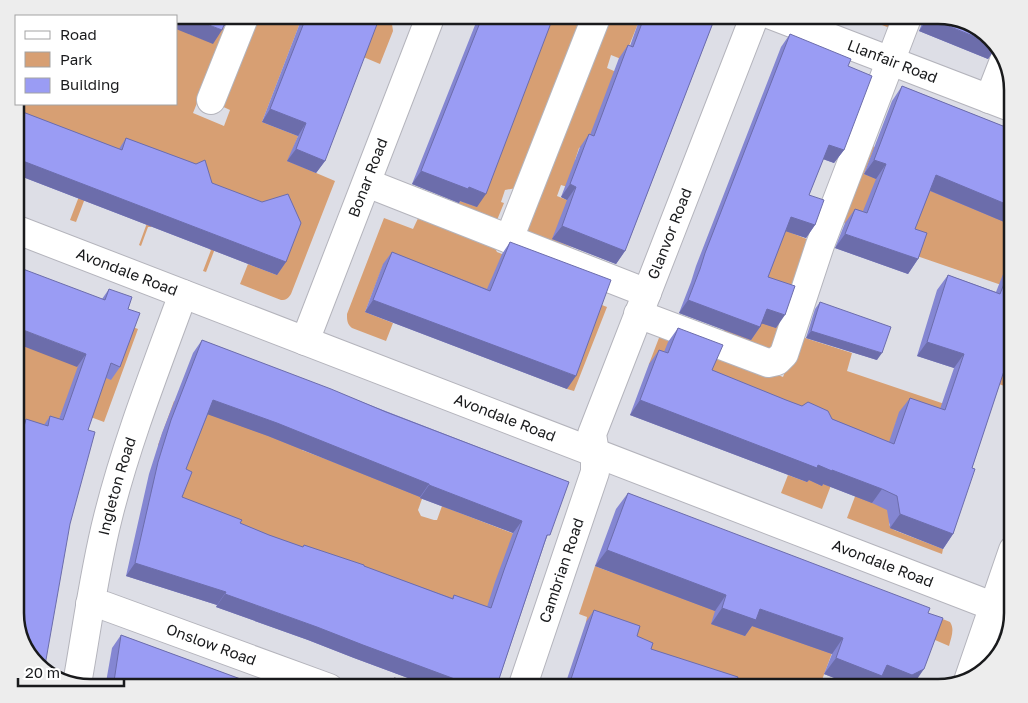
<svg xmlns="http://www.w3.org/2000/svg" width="1028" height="703" viewBox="0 0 1028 703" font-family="'Golos Text',sans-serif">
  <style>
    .green { fill: #d79f73 }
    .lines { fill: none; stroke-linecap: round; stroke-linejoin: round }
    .minor-casing { stroke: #b4b4bc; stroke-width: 30 }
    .path { stroke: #828388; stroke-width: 3; stroke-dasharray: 1 4; stroke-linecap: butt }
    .minor { stroke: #fff; stroke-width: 28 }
    .wall { fill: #8486d2; fill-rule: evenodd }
    .shaded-wall { fill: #6c6dab }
    .building { fill: #9a9cf4; stroke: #6c6dab; fill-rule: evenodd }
    .labels { text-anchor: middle; stroke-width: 4; stroke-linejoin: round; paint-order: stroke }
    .street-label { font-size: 15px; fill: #191a1c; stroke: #fff }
    .rim { fill: none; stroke: #191a1c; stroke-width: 2.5 }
  </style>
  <rect width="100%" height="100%" fill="#dddee6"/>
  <path class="green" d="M163,15h30l-4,19 24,9 7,-17 11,5 -32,67 -6,15 31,13 6,-16 -13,-6 37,-89 15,5 2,-5h32l-41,107 36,14 -10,25 47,20 -44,113c-3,4 -4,6 -10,6l-41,-16 8,-20 29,11 -46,-68 -25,65 -3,-1 8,-21 -2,-1 16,-44 -58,-22 -16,44h-3l-7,19 -2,-1 23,-63 -62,-23 -24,63 -6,-2 24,-63 -61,-24 -18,46v-94l1,-3v22h160v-88z
    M327,15c21,0 47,-4 65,9l1,7 -13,33 -19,-8z
    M548,15h42l-68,172 -17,3 -4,12 3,1 -9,22 -39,-15 4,-9 17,5z
    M606,15h39l11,12 -17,-6 -10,25 12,21 -30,-12 -4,13 7,3 1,59 -36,18 -4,12 -1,29 -13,-4 -4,11 30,12 -34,31 18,8 -2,7 -43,-17 1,-21z
    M856,15h44l-5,15z
    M867,144l8,3 -11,27 25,9 37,6 67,4 20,38v58l-99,-34 2,-7 -78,-27z
    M421,212l69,27 7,13 5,2 67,38 38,15 -33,84 -7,-2 17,-46 -201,-78 -18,47 28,11 -7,18 -34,-13c-5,-4 -5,-8 -5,-14l37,-96 29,11z
    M782,229l32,13 -36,109 -57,-12 12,-33z
    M15,323l87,53 8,3 20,-53 8,3 -34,93 -40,-15 -8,20 -17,12 -24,-7z
    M662,330l121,47 16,-41 53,17 -5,18 136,46 -83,-4 -5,12 -6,100 5,5 49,19 -1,5 -95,-36 16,-43 -22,-16 -19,50 -41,-16 7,-18 19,7 -158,-118z
    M1013,334v55l-17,-6z
    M174,401l60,22 87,-21 -19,48 121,46 -5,14 3,6 13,4h3l5,-14 88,34 -29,121 -304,-113 -39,-103z
    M595,566l13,5 143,46 101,-18 -33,89h-91l-142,-66 1,-5 -8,-3z
    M891,598l59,24c5,7 1,16 -1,24l-14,-6z"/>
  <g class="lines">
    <defs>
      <g id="minor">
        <path id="s1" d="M771,15l242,93"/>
        <path d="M989,99l16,-41"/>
        <path d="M211,100l34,-85"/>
        <path d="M367,183l142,56 138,54"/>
        <path id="s2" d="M15,229l998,385"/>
        <path d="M509,239l88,-224"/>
        <path d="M638,314l130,49 9,-2 7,-7 36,-109 88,-230"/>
        <path id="s3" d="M305,341l126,-326"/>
        <path id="s4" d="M90,604l15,2 224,82"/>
        <path d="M968,681l45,-131"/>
        <path id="s5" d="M77,684c10,-56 17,-112 31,-167 19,-76 48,-149 75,-223"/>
        <path id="s6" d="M522,688l73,-216v-19l-3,-19 163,-419"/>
      </g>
    </defs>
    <use href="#minor" class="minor-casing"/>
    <path class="path" d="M392,688l6,-17"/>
    <use href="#minor" class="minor"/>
  </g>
  <path class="wall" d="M303,15h66l-44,146 -9,12 -29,-12 11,-25 -36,-14z
    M479,15h75l-77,192 -17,-6 -1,2 -47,-19z
    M641,15h75l-91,236 -9,13 -64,-25 15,-39 -6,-3 19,-50 9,-13 1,1 29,-77 9,-13 2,1z
    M923,15h16l58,31 -9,13 -69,-28 4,-10z
    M790,34l58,32 -4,84 -10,13 -11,-4 -14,36 6,30 -9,13 -20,-7 -18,46 8,51 -15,-5 -1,4 -9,13 -72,-27 12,-31 5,-16 85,-219z
    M902,86l111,44v101l-6,-3 2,-4 -79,-33 -15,38 3,30 -10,15 -73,-26 10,-25 10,-14 8,2 13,-32 -12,-5 28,-73z
    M15,109l104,40 7,-11 70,26 16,19 74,79 -9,13 -262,-101z
    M510,242l57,147 -202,-77 18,-48 9,-12 95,37 15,-35z
    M1013,249v100l-7,20 -3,4 -31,95 -19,66 -10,15 -53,-21 -3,-18 -15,-7 -49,-19 -1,2 -13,-6 -2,2 -177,-67 19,-51 10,-14 5,2 4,-10 10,-14 34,42 177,72 10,-30 11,-14 30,11 14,-41 -37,-12 20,-66 11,-15 48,17z
    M109,289l19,20 -8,58 -9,13 -5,-2 -91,240v-179l2,-7 9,-13 18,6 6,-9 9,3 43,-120z
    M820,302l57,58 -71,-22 9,-29z
    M202,340l367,142 -24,60 -49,146h-61l-81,-30 -46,-18 -92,-33 1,-2 -91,-29 23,-102 13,-41 31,-80zM208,414l60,22 152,61v1l93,35 -18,49 -8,25 -33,-12 -2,3 -148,-53 -1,2 -34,-12 -29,-12 -58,-26 4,-28z
    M628,493l300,120 -15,72 -6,3h-14l-15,-6 -4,6h-14l-36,-14 8,-20 -80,-28 -7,10 -34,-12 4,-13 -120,-45 21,-57z
    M594,610l43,26 14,13 83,39h-170l22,-66z
    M121,635l144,53h-160l7,-40z"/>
  <path class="shaded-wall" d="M141,15h42l39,15 -9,14 -37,-15v-13h-31z
    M228,15h4l-9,13z
    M879,15h13l-2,4z
    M928,18l69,28 -9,13 -69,-28z
    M270,109l36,14 -8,13 -36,-14z
    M829,145l15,5 -10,13 -14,-5z
    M296,149l29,12 -9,12 -29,-12z
    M15,158l271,104 -9,13 -262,-101z
    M874,160l12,4 -10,15 -12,-5z
    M421,171l48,16 17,7 -9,13 -17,-6 -1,2 -47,-19z
    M936,175l77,32v10l-4,7 -83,-35z
    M570,184l6,3 -9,13 -6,-3z
    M791,217l24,8 -9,13 -24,-8z
    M1013,220v11l-6,-3z
    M562,226l63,25 -9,13 -64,-25z
    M845,234l73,25 -10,15 -73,-26z
    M373,300l203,76 -9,13 -202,-77z
    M688,300l72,27 -9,13 -72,-27z
    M767,309l18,6 -9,13 -19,-6z
    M18,328l68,26 -9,13 -62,-24v-11z
    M811,331l71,22 -5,7 -71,-22z
    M927,342l37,12 -10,14 -37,-12z
    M213,400l64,23 152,61 -9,13 -152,-61 -64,-23z
    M640,400l178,65 14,5 50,19 -10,14 -49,-19 -1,2 -13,-6 -2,2 -177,-67z
    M429,485l93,36 -9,12 -93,-35z
    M900,514l53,20 -10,15 -53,-21z
    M607,550l119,45 -11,16 -120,-45z
    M135,563l91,29 -9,13 -91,-29z
    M225,594l92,33 162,61h-44l-81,-30 -46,-18 -92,-33z
    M722,608l38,1 83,29 -11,16 -80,-28 -7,10 -34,-12z
    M836,658l51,7 37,4 -11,16 -6,3h-14l-15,-6 -4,6h-14l-36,-14z
    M642,679l28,9h-34z"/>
  <path class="building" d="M183,15h45l-6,15z
    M307,15h62l10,4 -54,142 -29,-12 10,-26 -36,-14z
    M483,15h71l-68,179 -17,-7 -1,2 -47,-18z
    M645,15h71l-91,236 -63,-25 14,-39 -6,-3 19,-50 5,2 34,-91 5,2z
    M929,15h10l41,13 16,17 -68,-27z
    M790,34l61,25 -3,7 24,10 -28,74 -15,-5 -20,50 15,5 -9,25 -24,-8 -23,60 27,9 -10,29 -18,-6 -7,18 -72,-27 12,-31 5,-16z
    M902,86l111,44v77l-77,-32 -21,54 12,4 -9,26 -73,-25 10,-25 12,4 19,-49 -12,-4z
    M15,109l107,41 4,-12 70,26 9,-4 7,23 50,19 26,-8 13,29 -15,39 -271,-104z
    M510,242l101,38 -35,96 -203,-76 19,-48 98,39z
    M1013,261v88l-7,20 -1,-1 -33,100 3,1 -22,65 -53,-20 -3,-18 -15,-7 -50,-19v1l-14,-6 -1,3 -177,-68 19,-50 9,3 10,-25 45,17 -11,25 74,30 16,6 6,-4 20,9 4,8 62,25 16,-46 35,12 19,-56 -37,-12 21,-67 52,19z
    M15,266l90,34 4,-11 23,8 -4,12 12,4 -20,54 -9,-4 -23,67 7,2 -25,92 -26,147 -19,-20 -10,-33v-157l11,-42 22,7 2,-10 13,4 23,-66 -68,-26 -3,7z
    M820,302l71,25 -9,26 -71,-22z
    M202,340l129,49 55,23 183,70 -19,53h-3l-51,153h-17l-116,-43 -46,-18 -92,-33 1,-2 -91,-29 23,-101 13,-42zM213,400l64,23 152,61v1l93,36 -18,49 -13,38 -37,-13 -1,4 -89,-33v-1l-60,-20 -1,2 -34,-12 -29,-12 2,-3 -60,-23 10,-25 -6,-3z
    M628,493l302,115 -2,5 15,5 -19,51 -12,6 -25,-10 -5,11 -46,-18 7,-20 -83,-29 -4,11 -34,-12 4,-13 -119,-45z
    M594,610l46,16 -3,10 16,7 -2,6 87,28 -4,11h-64l-28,-9 -3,9h-71z
    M121,635l144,53h-152z"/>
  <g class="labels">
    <g class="street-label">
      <text dy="5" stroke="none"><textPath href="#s1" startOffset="130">Llanfair Road</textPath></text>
      <text dy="5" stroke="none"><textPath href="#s3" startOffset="175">Bonar Road</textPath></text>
      <text dy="5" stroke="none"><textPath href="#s6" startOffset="481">Glanvor Road</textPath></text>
      <text dy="5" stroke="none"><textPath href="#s2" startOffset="120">Avondale Road</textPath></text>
      <text dy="5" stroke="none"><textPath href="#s2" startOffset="525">Avondale Road</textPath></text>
      <text dy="5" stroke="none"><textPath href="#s5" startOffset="202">Ingleton Road</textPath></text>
      <text dy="5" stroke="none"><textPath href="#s2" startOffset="930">Avondale Road</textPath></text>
      <text dy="5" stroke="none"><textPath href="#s6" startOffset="124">Cambrian Road</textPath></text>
      <text dy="5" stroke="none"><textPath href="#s4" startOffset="128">Onslow Road</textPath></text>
    </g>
  </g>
  <path d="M0 0H1028V703H0ZM90 24H938A66 66 0 0 1 1004 90V613A66 66 0 0 1 938 679H90A66 66 0 0 1 24 613V90A66 66 0 0 1 90 24Z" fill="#ededed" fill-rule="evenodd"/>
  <path class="rim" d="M90 24H938A66 66 0 0 1 1004 90V613A66 66 0 0 1 938 679H90A66 66 0 0 1 24 613V90A66 66 0 0 1 90 24Z"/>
  <rect x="15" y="15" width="162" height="90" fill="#ffffff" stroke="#a3a3a4"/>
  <rect x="25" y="31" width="25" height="8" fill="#ffffff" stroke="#a3a3a4"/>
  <text x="60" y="40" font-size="15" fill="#191a1c">Road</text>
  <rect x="25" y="52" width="25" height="15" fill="#d79f73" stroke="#a3a3a4"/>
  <text x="60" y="65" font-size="15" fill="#191a1c">Park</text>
  <rect x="25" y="78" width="25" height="15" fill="#9a9cf4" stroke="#a3a3a4"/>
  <text x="60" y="90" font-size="15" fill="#191a1c">Building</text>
  <path d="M18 678v8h106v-8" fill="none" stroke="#191a1c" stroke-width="2.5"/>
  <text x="25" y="678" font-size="15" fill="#191a1c" stroke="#ffffff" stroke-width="4" paint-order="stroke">20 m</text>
</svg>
